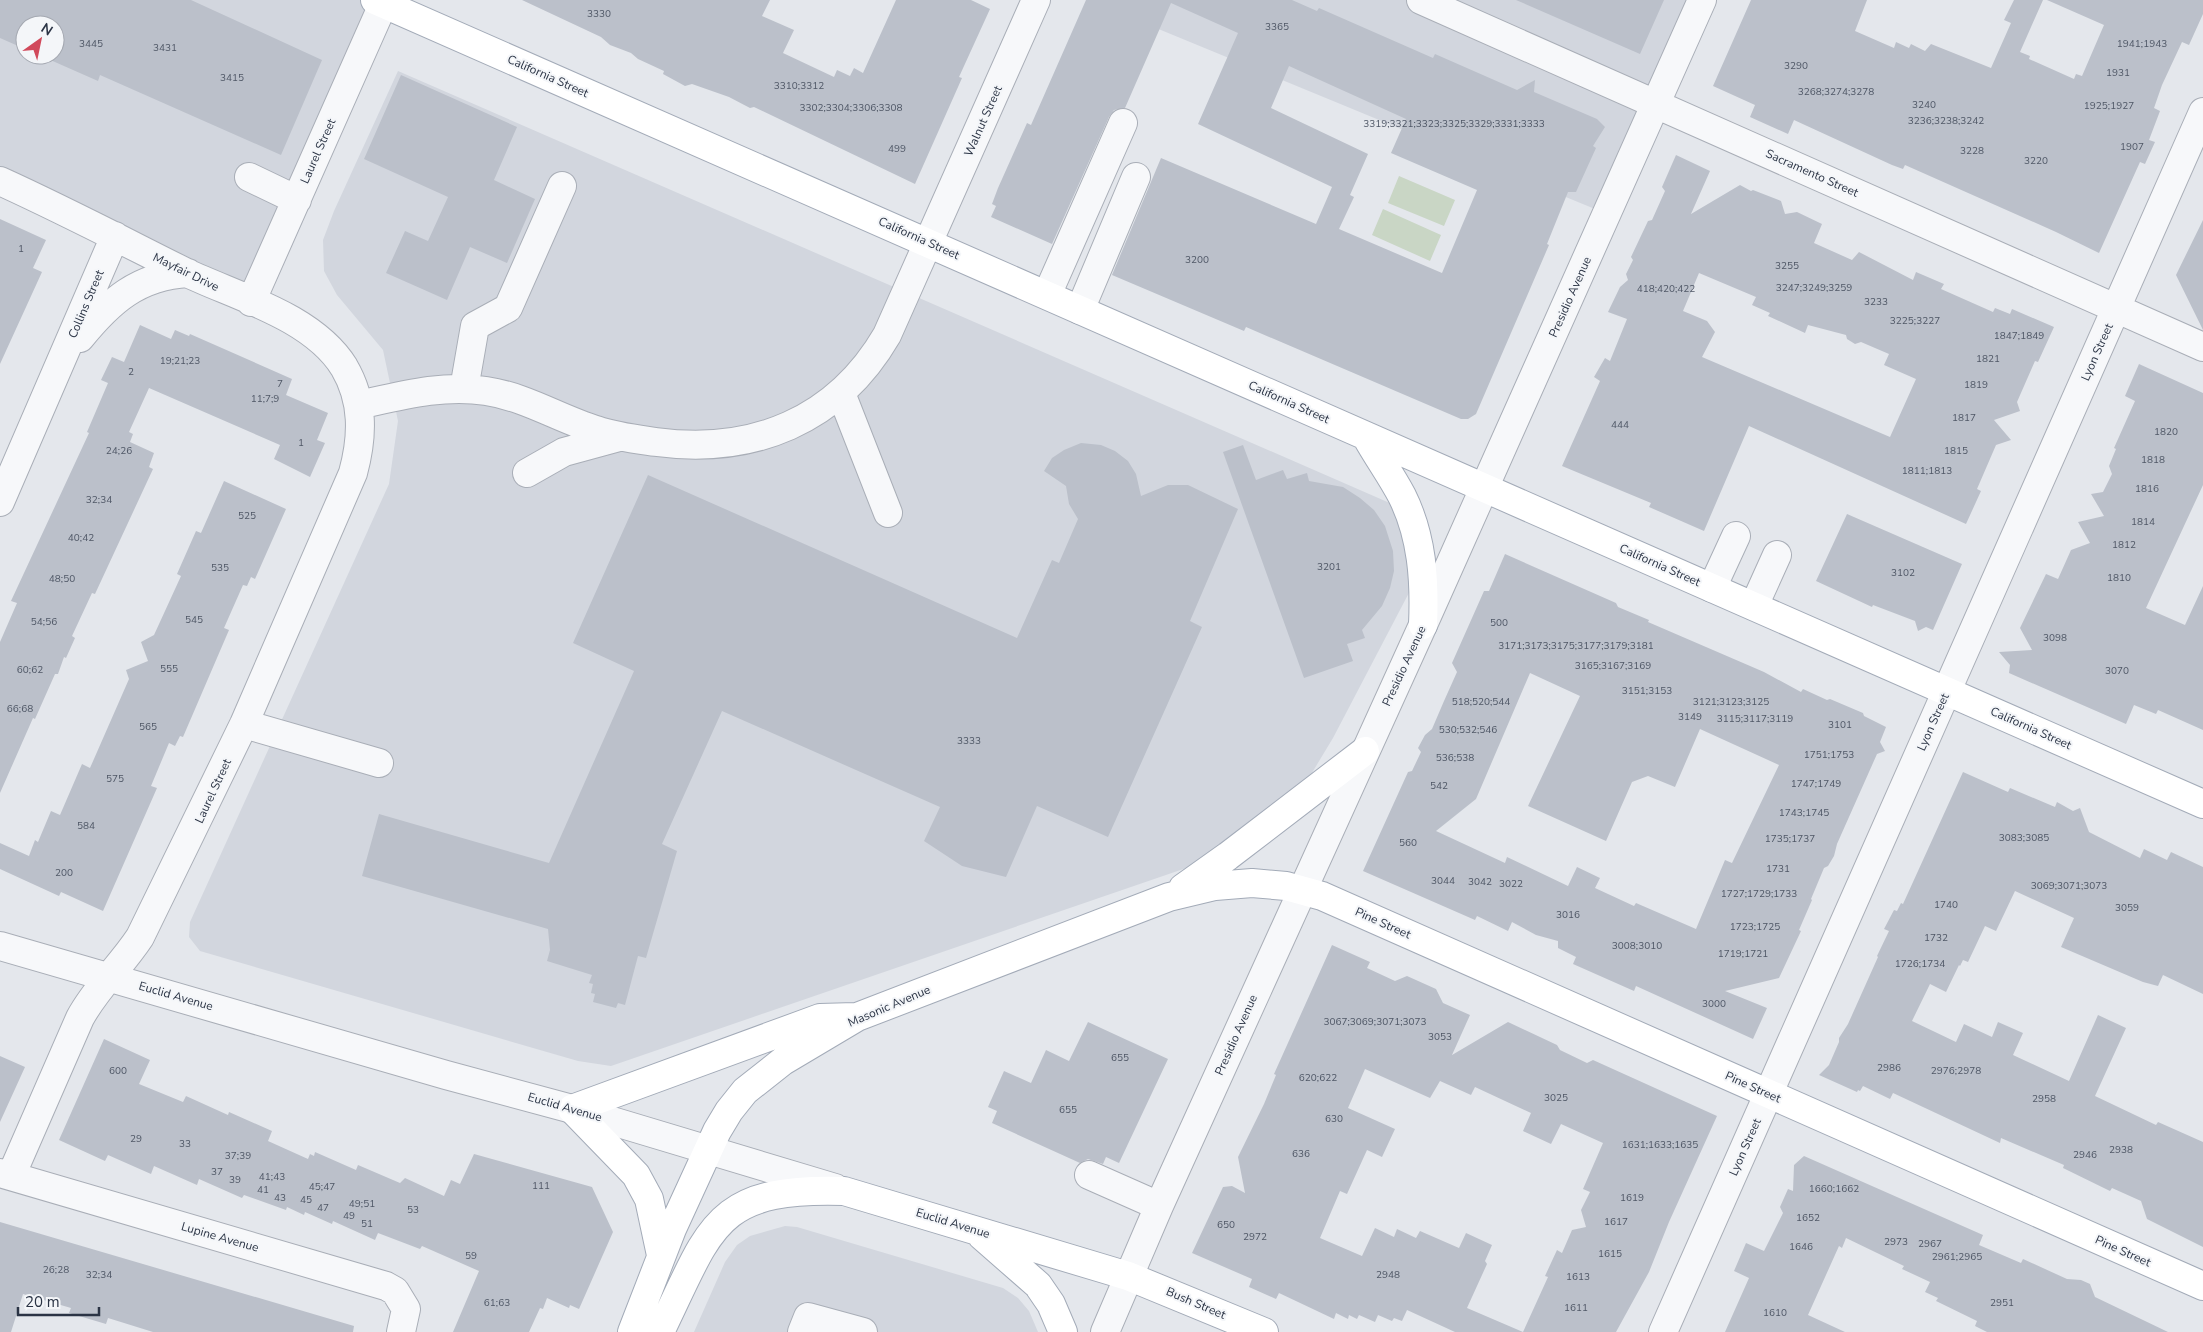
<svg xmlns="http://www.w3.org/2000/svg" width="2203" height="1332" viewBox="0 0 2203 1332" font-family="'Nunito Sans',sans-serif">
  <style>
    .built { fill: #d2d6de; fill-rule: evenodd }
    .green { fill: #c9d6c5 }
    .building { fill: #bbc0ca; fill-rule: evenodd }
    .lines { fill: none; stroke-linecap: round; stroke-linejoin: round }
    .minor-casing { stroke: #a9aeb7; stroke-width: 30 }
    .major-casing { stroke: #a3abb8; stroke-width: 30 }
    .minor { stroke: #f7f8fa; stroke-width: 28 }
    .major { stroke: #fff; stroke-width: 28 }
    .labels { text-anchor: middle; stroke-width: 4; stroke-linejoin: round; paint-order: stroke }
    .number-label { font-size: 10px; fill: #4f5766 }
    .street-label { font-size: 12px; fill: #2b3445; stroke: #f4f6f9 }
  </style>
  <rect width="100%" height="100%" fill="#e4e7ec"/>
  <path class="built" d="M0,0h385l-134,302 -251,-121zM25,25h30v30h-30z
    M1088,0h624l-105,214z
    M398,71l994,433 17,35 3,48 -79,151 -32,53 -106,74 -584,201 -33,-5 -378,-110 -11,-14 1,-15 199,-438 9,-63 -15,-71 -46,-55 -13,-24 -1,-31 11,-29z
    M785,1226l12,1 206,61 15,10 11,13 9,21h-344l31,-70 12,-17 13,-9z"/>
  <path class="green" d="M1399,176l56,24 -11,26 -56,-23z
    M1383,209l58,26 -11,26 -58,-26z"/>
  <path class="building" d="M0,0h191l131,60 -41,95 -181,-80 -2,6 -59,-26h16v-30h-30v24l-25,-11z
    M522,0h248l-8,16 32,14 -11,23 51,24 3,-7 13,6 4,-8 9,5 33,-73h75l19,9 -31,68 3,1 -47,106 -161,-77 -4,1 -21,-11 -37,-13 -7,2 -22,-12 1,-3 -26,-12 -7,-6 -21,-8 -9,-8z
    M1086,0h206l25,11 2,-3 114,50 2,-4 82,36 18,-10 -1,12 63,27 8,8 -12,19 3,2 -20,44h-8l-21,52 2,1 -73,169 -8,5h-7l-215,-92 -2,4 -132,-56 49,-117 155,66 16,-37 -134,-63 40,-91 -67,-30 -46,105 -11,2 -5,7 -57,127 -61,-27 5,-11 -4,-2 6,-16 29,-65 4,2zM1289,66l117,53 -15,34 86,37 -35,83 -103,-44 15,-32 -8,-4 4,2 18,-41 -97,-46z
    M1516,0h148l-24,54z
    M1751,0h116l-12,31 39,17 2,-6 13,6 2,-4 14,7 6,-7 60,24 20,-45 -7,-3 10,-20h29l-23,52 10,4 -1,3 45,20 2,-5 6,2 22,-51 -57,-25h156v14l-14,31 -7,-3 -20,43 -8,23 6,3 -11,29 6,2 -10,22 -5,-2 -41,91 -43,-21 -151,-67 -2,4 -11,-4 -98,-45 -6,14 -38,-17 5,-12 -42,-19z
    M401,75l116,52 -23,53 41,19 -28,64 -37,-16 -23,53 -61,-27 19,-42 23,10 20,-44 -84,-38z
    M1676,155l34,16 -19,43 49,-29 11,6 2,-1 28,11 4,13 12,-2 25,12 -8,19 38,17 7,-8 54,28 3,-8 28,12 -3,5 52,23 2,-4 15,6 2,-5 42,18 -16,35 -3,-1 -18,41 3,9 -26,9 17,20 -15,5 -19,44 4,2 -15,33 -217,-98 -45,105 -55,-24 2,-4 -89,-37 38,-85 -6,-4 11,-19 5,3 17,-42 -19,-7 12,-25 8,-7 -2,-6 7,-14 -2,-3 17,-36 4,-1 13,-29 -3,-4zM1699,273l57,24 -4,8 18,8 -2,3 37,17 3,-8 38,10 1,4 8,5 6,-2 28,12 -5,11 32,14 -26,58 -188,-80 13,-25 -8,-11 -24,-10z
    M0,219l46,21 -13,28 9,4 -42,92z
    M2203,220v110l-27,-55z
    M140,325l31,14 4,-9 14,6 1,-2 102,45 -6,16 42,18 -11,27 8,3 -15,34 -36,-18 6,-14 -131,-57 -20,44 4,2 -3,8 24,11 -5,14 4,2 -58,125 -3,-1 -20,43 3,2 -9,20 -2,-1 -6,17h-3l-20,45 -2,-1 -33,75v-151l17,-39 -6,-2 78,-168 -2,-1 21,-49 -7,-3 11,-23 12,5z
    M2139,364l64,29v92l-57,123 39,17 18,-39v144l-45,-20 -2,4 -22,-9 -8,19 -117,-51 1,-8 -11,-13 33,-2 -12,-22 26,-54 12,5 13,-29 19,-7 -12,-21 26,-6 -13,-22 12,-2 9,-18 -3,-8 7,-17 -2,-1 21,-47 -10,-5z
    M1081,443l20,2 14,6 13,10 8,13 5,22 27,-11h20l50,24 -48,112 12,6 -94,210 -71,-31 -31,71 -44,-11 -38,-25 16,-34 -218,-96 -60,133 15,7 -31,107 -8,-2 -13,49 -7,-2 -2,5 -23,-6 2,-8 -4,-1 2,-9 -4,-1 3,-8 -45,-14 3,-11 -2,-21 -186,-53 17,-62 170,49 85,-192 -61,-28 75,-168 369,163 35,-78 7,3 19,-44 -9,-15 -3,-18 -22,-15 8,-13 12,-8z
    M1243,445l13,35 27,-10 4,9 20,-6 2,8 34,6 17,11 14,12 11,16 8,25 1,20 -4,17 -8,18 -20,24 3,8 -18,6 6,17 -49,17 -81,-226z
    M224,481l62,28 -31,70 -4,-2 -4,9 -4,-1 -19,43 5,2 -46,107 -3,-1 -5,10 -6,-3 -18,43 6,2 -54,123 -42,-19 -2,4 -59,-27v-26l29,13 6,-16 3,2 13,-31 9,4 22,-51 8,4 39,-89 -3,-9 22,-9 -7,-19 13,-7 27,-59 -4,-2 19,-43 5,2z
    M1847,514l115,50 -29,66 -7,-3 -8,4 -3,-10 -42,-16 -1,2 -56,-26z
    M1505,554l111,49 2,4 31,13 -1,2 116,50 37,20 2,-3 24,11 3,-1 33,14 1,3 22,11 -6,15 5,9 -8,3 -40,90 -3,12 -6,10 -4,2 -13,31 1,1 -13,30 2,1 -22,47 -54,13 42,17 -14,31 -117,-53 -2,5 -61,-27 3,-7 -18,-9v-7l-22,-6 -24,-13 -4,9 -31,-15 -2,4 -112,-49 45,-99 4,-1 9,-19 -3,-4 7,-13 7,-6 12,-28 13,-29 -5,-9 32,-72h5zM1530,673l50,23 -52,110 78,35 26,-59 16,-6 27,11 25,-58 79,36 -47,98 -7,-3 -29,69 -60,-26 -2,3 -39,-18 5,-10 -23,-11 -9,19 -61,-29 -2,6 -69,-32 40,-32z
    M1963,772l45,20 2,-4 45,19 2,-5 16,9 7,-3 9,24 51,26 4,-9 23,11 4,-8 32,15v127l-40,-19 -5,11 -15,-4 -82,-35 13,-29 -59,-27 -19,40 -11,-5 -17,36 -5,-2 -3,6 -1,-1 -13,27 -16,-8 -18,37 44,21 8,-18 28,13 6,-15 25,11 -10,22 56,26 29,-66 28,13 -31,68 61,29 2,-3 45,20v105l-56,-28 -6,-18 -29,-13 -2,3 -47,-23 1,-3 -63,-27 -1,5 -107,-50 -3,6 -27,-13 -3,5 -2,-1 -1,2 -38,-17 10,-10 10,-23v-4l9,-14 30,-67 -1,-1 12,-25 -5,-2 10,-19 3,1 4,-8 2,1z
    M1332,945l38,17 -3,6 28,13 12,-5 29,13 7,14 27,12 -18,40 56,-33 49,23 3,5 27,13 6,-3 124,56 -48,106 -20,50 -33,60h-93l25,-55 -3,-1 12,-26 5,3 10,-23 14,-3 -5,-17 9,-18 -7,-3 20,-46 -42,-19 -10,20 -28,-13 8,-18 -56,-26 -4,8 -31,-14 -10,17 -65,-29 -17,39 47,21 -13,28 -15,-7 -20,44 -7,-3 -20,47 42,18 13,-28 19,9 3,-8 19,9 4,-7 39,17 7,-15 26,12 -7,16 2,3 -20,44 56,24h-68l-48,-22 -5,11 -8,-3 -2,3 -14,-6 -3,7 -16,-7 -2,4 -8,-4 -1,4 -12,-6 -2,6 -55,-26 -3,6 -27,-12 3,-8 -60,-26 31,-66 9,-1 13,7 -7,-36 26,-53 12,-29 -2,-1z
    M1088,1022l80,37 -49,104 -13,-6 -3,7 -15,-5 -8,4 -88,-40 5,-12 -9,-4 16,-36 27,12 15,-33 23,11z
    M104,1039l46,21 -11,24 44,18 3,-6 42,19 1,-3 43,19 -4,10 40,18 2,-5 4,2 1,-4 41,18 2,-5 42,18 5,-5 39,18 7,-16 9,4 14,-30 118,33 21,45 -34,77 -9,-4 -1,3 -22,-10 -4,11 -3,-1 -11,24h-76l26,-61 -57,-25 -2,3 -42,-16 -3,7 -42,-19 -1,3 -27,-12 -1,3 -17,-8 -1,3 -42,-15 -2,3 -43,-19 -2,6 -43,-19 -3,8 -43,-19 -3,6 -46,-21z
    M0,1056l25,11 -25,55z
    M1804,1156l179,79 -4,10 42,18 2,-4 44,20 14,1 9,4 5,13 73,35h-181l-12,-6 2,-5 -41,-20 2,-3 -13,-6 5,-10 -28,-13 2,-3 -58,-28 -4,10 -3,-2 -31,69 37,17h-120l24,-54 -15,-7 12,-28 18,8 19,-38 -3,-6 8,-18 5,2 1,-26z
    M0,1222l354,104 -1,6h-200l-45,-14 -2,6 -37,-11 2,-5 -48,-14 -12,38h-11z"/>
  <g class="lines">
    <defs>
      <path id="minor" d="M1421,0l782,347
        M249,177l48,23
        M0,181c64,29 125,61 187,92 51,24 126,44 157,94 20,34 19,69 9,106l-109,251 -104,213c-19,29 -44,51 -60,81l-69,158
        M1047,295l76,-172
        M251,302l134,-302
        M1080,310l56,-133
        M80,338c30,-37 58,-62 108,-65
        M464,389l11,-63 33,-18 54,-122
        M841,393l47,120
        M359,405c41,-9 84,-21 127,-14 40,6 72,27 110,39 20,7 39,9 60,12 97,13 181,-21 231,-107l149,-335
        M527,473l37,-21 55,-15
        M0,502l115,-266
        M1712,588l24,-52
        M1754,606l23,-51
        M244,724l135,39
        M0,946l446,129 126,34 263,79
        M0,1173l386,113 9,5 11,18 -5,23
        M1089,1175l70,31
        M802,1332l6,-15 55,15
        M1105,1332l54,-126 264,-581 279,-625
        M1663,1332l540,-1220"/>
      <path id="major" d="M375,0l1828,804
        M1366,436c11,20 25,39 36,60 20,40 23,84 21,129
        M1183,888l45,-32 137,-105
        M982,1236l56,49 13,19 12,28
        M661,1255l-12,-56 -13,-24 -64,-66 248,-91 35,-1
        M632,1332l40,-103 45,-98 12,-20 16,-20 38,-30 74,-44 312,-120 46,-11 37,-3 34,3 36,10 881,390
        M660,1332c51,-104 53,-145 184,-141l284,85 136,56"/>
    </defs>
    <use href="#minor" class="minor-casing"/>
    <use href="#major" class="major-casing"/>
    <use href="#minor" class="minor"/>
    <use href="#major" class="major"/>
  </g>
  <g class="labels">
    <g class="number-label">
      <text x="599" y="17">3330</text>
      <text x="1277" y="30">3365</text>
      <text x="91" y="47">3445</text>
      <text x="2142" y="47">1941;1943</text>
      <text x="165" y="51">3431</text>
      <text x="1796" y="69">3290</text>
      <text x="2118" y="76">1931</text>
      <text x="232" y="81">3415</text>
      <text x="799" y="89">3310;3312</text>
      <text x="1836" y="95">3268;3274;3278</text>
      <text x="1924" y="108">3240</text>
      <text x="2109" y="109">1925;1927</text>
      <text x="851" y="111">3302;3304;3306;3308</text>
      <text x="1946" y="124">3236;3238;3242</text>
      <text x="1454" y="127">3319;3321;3323;3325;3329;3331;3333</text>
      <text x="2132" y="150">1907</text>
      <text x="897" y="152">499</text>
      <text x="1972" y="154">3228</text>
      <text x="2036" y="164">3220</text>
      <text x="21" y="252">1</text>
      <text x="1197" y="263">3200</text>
      <text x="1787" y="269">3255</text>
      <text x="1814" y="291">3247;3249;3259</text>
      <text x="1666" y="292">418;420;422</text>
      <text x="1876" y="305">3233</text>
      <text x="1915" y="324">3225;3227</text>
      <text x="2019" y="339">1847;1849</text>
      <text x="1988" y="362">1821</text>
      <text x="180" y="364">19;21;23</text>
      <text x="131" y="375">2</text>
      <text x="280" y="387">7</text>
      <text x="1976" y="388">1819</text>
      <text x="265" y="402">11;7;9</text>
      <text x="1964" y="421">1817</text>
      <text x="1620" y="428">444</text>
      <text x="2166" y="435">1820</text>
      <text x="301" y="446">1</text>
      <text x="119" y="454">24;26</text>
      <text x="1956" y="454">1815</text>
      <text x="2153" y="463">1818</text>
      <text x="1927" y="474">1811;1813</text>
      <text x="2147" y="492">1816</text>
      <text x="99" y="503">32;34</text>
      <text x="247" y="519">525</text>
      <text x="2143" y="525">1814</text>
      <text x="81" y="541">40;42</text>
      <text x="2124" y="548">1812</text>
      <text x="1329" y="570">3201</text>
      <text x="220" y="571">535</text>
      <text x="1903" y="576">3102</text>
      <text x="2119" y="581">1810</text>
      <text x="62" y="582">48;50</text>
      <text x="194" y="623">545</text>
      <text x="44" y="625">54;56</text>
      <text x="1499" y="626">500</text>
      <text x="2055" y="641">3098</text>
      <text x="1576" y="649">3171;3173;3175;3177;3179;3181</text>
      <text x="1613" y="669">3165;3167;3169</text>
      <text x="169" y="672">555</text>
      <text x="30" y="673">60;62</text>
      <text x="2117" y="674">3070</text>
      <text x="1647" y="694">3151;3153</text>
      <text x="1481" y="705">518;520;544</text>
      <text x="1731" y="705">3121;3123;3125</text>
      <text x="20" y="712">66;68</text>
      <text x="1690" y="720">3149</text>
      <text x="1755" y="722">3115;3117;3119</text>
      <text x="1840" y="728">3101</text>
      <text x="148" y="730">565</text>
      <text x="1468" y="733">530;532;546</text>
      <text x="969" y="744">3333</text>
      <text x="1829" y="758">1751;1753</text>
      <text x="1455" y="761">536;538</text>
      <text x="115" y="782">575</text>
      <text x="1816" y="787">1747;1749</text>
      <text x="1439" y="789">542</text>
      <text x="1804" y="816">1743;1745</text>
      <text x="86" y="829">584</text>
      <text x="2024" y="841">3083;3085</text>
      <text x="1790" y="842">1735;1737</text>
      <text x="1408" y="846">560</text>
      <text x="1778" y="872">1731</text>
      <text x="64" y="876">200</text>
      <text x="1443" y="884">3044</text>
      <text x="1480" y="885">3042</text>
      <text x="1511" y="887">3022</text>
      <text x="2069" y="889">3069;3071;3073</text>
      <text x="1759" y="897">1727;1729;1733</text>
      <text x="1946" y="908">1740</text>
      <text x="2127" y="911">3059</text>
      <text x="1568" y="918">3016</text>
      <text x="1755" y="930">1723;1725</text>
      <text x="1936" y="941">1732</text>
      <text x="1637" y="949">3008;3010</text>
      <text x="1743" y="957">1719;1721</text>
      <text x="1920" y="967">1726;1734</text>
      <text x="1714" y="1007">3000</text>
      <text x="1375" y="1025">3067;3069;3071;3073</text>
      <text x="1440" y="1040">3053</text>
      <text x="1120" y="1061">655</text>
      <text x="1889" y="1071">2986</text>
      <text x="118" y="1074">600</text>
      <text x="1956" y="1074">2976;2978</text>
      <text x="1318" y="1081">620;622</text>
      <text x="1556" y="1101">3025</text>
      <text x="2044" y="1102">2958</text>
      <text x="1068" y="1113">655</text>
      <text x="1334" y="1122">630</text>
      <text x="136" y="1142">29</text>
      <text x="185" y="1147">33</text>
      <text x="1660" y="1148">1631;1633;1635</text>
      <text x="2121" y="1153">2938</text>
      <text x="1301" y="1157">636</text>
      <text x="2085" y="1158">2946</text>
      <text x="238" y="1159">37;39</text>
      <text x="217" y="1175">37</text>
      <text x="272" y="1180">41;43</text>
      <text x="235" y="1183">39</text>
      <text x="541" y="1189">111</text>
      <text x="322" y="1190">45;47</text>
      <text x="1834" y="1192">1660;1662</text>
      <text x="263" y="1193">41</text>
      <text x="280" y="1201">43</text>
      <text x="1632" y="1201">1619</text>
      <text x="306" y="1203">45</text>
      <text x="362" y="1207">49;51</text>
      <text x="323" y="1211">47</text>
      <text x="413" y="1213">53</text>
      <text x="349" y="1219">49</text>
      <text x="1808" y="1221">1652</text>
      <text x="1616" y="1225">1617</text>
      <text x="367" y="1227">51</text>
      <text x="1226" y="1228">650</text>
      <text x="1255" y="1240">2972</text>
      <text x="1896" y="1245">2973</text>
      <text x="1930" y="1247">2967</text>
      <text x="1801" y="1250">1646</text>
      <text x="1610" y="1257">1615</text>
      <text x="471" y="1259">59</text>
      <text x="1957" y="1260">2961;2965</text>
      <text x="56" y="1273">26;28</text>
      <text x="99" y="1278">32;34</text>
      <text x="1388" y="1278">2948</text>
      <text x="1578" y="1280">1613</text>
      <text x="497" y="1306">61;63</text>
      <text x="2002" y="1306">2951</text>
      <text x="1576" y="1311">1611</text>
      <text x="1775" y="1316">1610</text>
    </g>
    <g class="street-label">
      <text transform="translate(548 76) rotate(24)" y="4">California Street</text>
      <text transform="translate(983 121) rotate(-66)" y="4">Walnut Street</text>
      <text transform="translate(318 151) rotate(-66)" y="4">Laurel Street</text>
      <text transform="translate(1812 173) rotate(24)" y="4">Sacramento Street</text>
      <text transform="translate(919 238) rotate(24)" y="4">California Street</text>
      <text transform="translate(186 272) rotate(26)" y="4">Mayfair Drive</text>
      <text transform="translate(1570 297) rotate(-66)" y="4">Presidio Avenue</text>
      <text transform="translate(86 304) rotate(-67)" y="4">Collins Street</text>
      <text transform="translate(2097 352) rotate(-66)" y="4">Lyon Street</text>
      <text transform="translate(1289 402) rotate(24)" y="4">California Street</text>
      <text transform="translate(1660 565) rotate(24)" y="4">California Street</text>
      <text transform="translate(1404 666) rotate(-65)" y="4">Presidio Avenue</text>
      <text transform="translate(1933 722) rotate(-66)" y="4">Lyon Street</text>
      <text transform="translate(2031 728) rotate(24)" y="4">California Street</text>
      <text transform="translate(213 791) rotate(-65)" y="4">Laurel Street</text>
      <text transform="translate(1383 923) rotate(24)" y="4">Pine Street</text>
      <text transform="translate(176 996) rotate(16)" y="4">Euclid Avenue</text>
      <text transform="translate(889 1006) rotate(-23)" y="4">Masonic Avenue</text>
      <text transform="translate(1236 1035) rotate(-66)" y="4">Presidio Avenue</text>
      <text transform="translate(1753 1087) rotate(24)" y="4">Pine Street</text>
      <text transform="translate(565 1107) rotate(16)" y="4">Euclid Avenue</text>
      <text transform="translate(1745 1147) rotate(-66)" y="4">Lyon Street</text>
      <text transform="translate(953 1223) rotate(17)" y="4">Euclid Avenue</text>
      <text transform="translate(220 1237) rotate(16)" y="4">Lupine Avenue</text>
      <text transform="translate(2123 1251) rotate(24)" y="4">Pine Street</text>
      <text transform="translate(1196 1303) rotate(23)" y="4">Bush Street</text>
    </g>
  </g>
  <g transform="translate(40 40) rotate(33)"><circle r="24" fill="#f4f6f9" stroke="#a4a8b1"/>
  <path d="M0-4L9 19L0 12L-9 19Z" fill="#d1495b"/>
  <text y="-8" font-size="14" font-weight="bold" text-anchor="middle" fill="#2b3445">N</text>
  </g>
  <path d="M18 1307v8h81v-8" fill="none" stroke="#2b3445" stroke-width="2.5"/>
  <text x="25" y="1307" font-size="15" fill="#2b3445" stroke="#f4f6f9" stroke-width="4" paint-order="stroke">20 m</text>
</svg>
